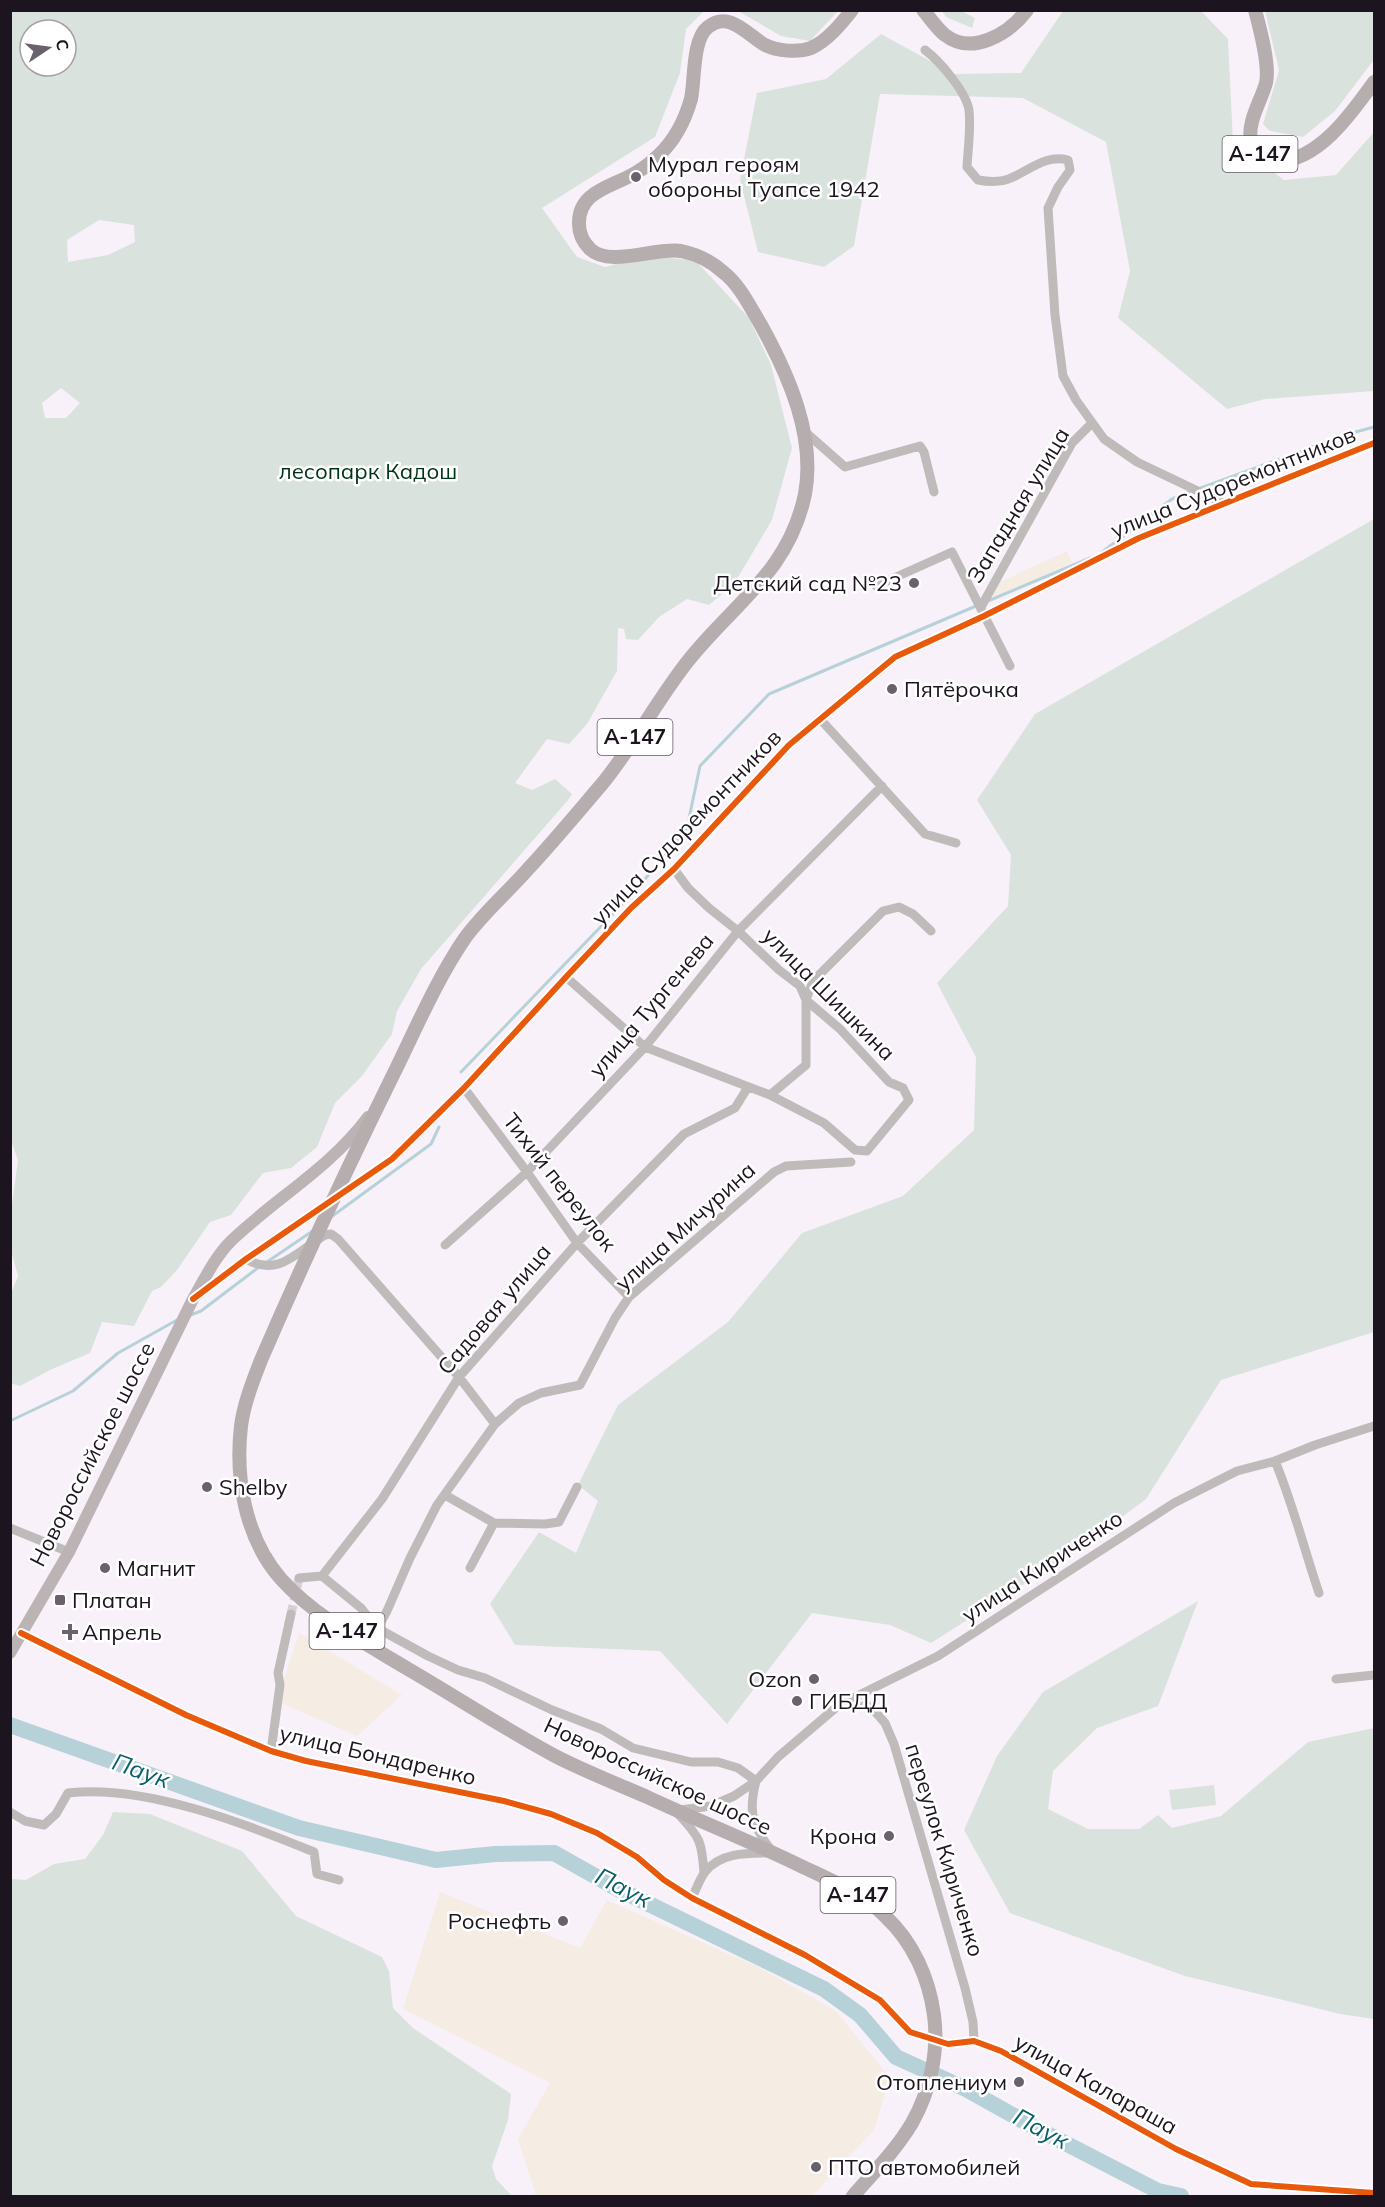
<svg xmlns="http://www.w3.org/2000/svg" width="1385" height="2207" viewBox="0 0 1385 2207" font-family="Mulish,sans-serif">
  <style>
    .industrial { fill: #f5ece4 }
    .green { fill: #dae2dd; fill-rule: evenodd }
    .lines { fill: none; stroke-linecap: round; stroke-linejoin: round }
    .stream { stroke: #b7d1d9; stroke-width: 3 }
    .river { stroke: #b7d1d9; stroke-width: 16 }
    .minor-tunnel { stroke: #d7d0d9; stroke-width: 9; stroke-dasharray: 9 4.5; stroke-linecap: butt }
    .minor { stroke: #c0bbbb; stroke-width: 9 }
    .major { stroke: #bbb3b4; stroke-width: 12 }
    .highway { stroke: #b5adae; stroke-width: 14 }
    .cycleway-casing { stroke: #fff; stroke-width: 10 }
    .cycleway { stroke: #e8590c; stroke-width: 6 }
    .poi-dot { fill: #69616b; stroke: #fff; stroke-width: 2 }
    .labels { text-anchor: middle; stroke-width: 5; stroke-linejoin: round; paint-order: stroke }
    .shield { fill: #fff; stroke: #605a62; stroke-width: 1.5 }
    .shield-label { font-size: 21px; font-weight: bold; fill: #1c141e }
    .poi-label { font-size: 22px; fill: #1c141e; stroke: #fff; text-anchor: start }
    .park-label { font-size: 22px; fill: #003417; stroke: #fff }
    .street-label { font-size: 22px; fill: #1c141e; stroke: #fff }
    .water-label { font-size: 24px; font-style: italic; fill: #0a5f6c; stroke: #fff }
  </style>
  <rect width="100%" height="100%" fill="#f8f1fa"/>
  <path class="industrial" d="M1067,551l5,12 -78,36 -3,-7 9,-10z
    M299,1633l12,6 3,-2 8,5 -1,4 81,49 -45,41 -80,-35z
    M440,1892l140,56 27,-48 151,67 78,44 54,67 -16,52 -62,66h-276l-18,-57 32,-56 -147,-74z"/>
  <path class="green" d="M10,11h694l-18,18 -6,44 -25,64 -113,71 35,49 28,10 42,-11 48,4 54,58 22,47 21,83 -20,72 -38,64 -25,21 -22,-6 -28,18 -21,23 -12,-1 -2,-10 -6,-1 -1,43 -30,53 -18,20 -22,-5 -32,44 17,7 23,-11 17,15 -3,5 -148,170 -24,42 -5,23 -30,42 -27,27 -18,44 -26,21 -28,5 -32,42 -21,7 -33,48 -16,17 -9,4 -18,35 -32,-4 -12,31 -40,17 -30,16 -10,-3 1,-89 7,-18 -8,-29 1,-35 7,-52 -8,-22zM30,30h36v36h-36zM99,220l35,5 1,17 -27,13 -40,7 -1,-22zM61,388l19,15 -14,15h-21l-3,-15z
    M738,11h100l-28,30 -29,-5z
    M942,11h19l14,7 -3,10 -26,-11z
    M1063,11h138l27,28 5,103 51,38 52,-5 38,-43v259l-109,8 -38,10 -109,-91 12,-47 -24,-129 -83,-44 -143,-4 -26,152 -30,21 -66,-15 -18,-72 17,-87 69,-14 55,-45 73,40 67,-1z
    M1265,11h109l-1,50 -38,50 -32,26 -33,-6 -7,-7 16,-54z
    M1374,519v813l-153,48 -75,119 -64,48 -151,96 -41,-18 -78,-12 -85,111 -67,-73 -145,-6 -25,-41 49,-72 37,21 22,-52 -20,-16 40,-80 110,-83 74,-89 101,-37 71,-66 2,-73 -39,-74 71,-77 3,-51 -34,-55 58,-86z
    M1198,1601l-40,105 -61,22 -44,43 -5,38 40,20h51l19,-14 14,13 49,-12 87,-74 66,-14v291l-34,-5 -155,-38 -175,-63 -46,-83 33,-74 46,-64z
    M1214,1785l2,20 -44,5 -3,-20z
    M113,1812l37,2 92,37 54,65 86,41 7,14 4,37 20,20 98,66 -3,26 -16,46 4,13 16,17h-501v-317l15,1 28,-16 31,-5 18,-24z"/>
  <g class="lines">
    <path class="stream" d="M1198,489l150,-55 26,-7
      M1101,553l71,-54 20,-8
      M988,601l102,-43
      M461,1072l175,-182 51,-62 13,-62 69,-72 207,-88
      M331,1217l100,-73 8,-17
      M267,1262l47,-32
      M188,1316l13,-5 58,-44
      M10,1421l63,-30 45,-38 59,-33"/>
    <path class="river" d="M10,1725l289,103 137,32 59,-6 59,-1 64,36 206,100 36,26 36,42 70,32 66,37 126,65 23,5"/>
    <path class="minor-tunnel" d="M291,1614l8,-36"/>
    <path class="minor" d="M925,50c15,11 41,42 44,60 2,18 -1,39 -2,57l11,13c11,2 22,3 33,-2 19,-8 35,-24 57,-18l2,10 -12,17 -10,21 7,107 8,61 13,24 28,39 33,23 86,41
      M803,430l42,37 75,-21 4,6 10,40
      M876,586l76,-34 58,114
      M981,607l91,-164 19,-19
      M821,720l104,114 31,9
      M566,977l79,70 125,48 54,28 31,27 12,1 42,-51 -6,-12 -14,-6 -49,-53 -34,-29 -6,-14 -21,-16 -41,-39 -29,-23 -21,-20 -14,-19
      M464,1088l63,84 50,71 52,54
      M770,1095l36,-30v-65l7,-19 70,-70 16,-4 14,7 18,17
      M445,1245l82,-73 118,-125 93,-116 144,-145
      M246,1259c34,19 51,-8 79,-24l6,-1 7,5 121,138 36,47
      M196,1297l50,-38 146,-100 72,-71 102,-111 65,-69 43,-39 115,-124 106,-88 89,-41 155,-78 235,-95
      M1275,1461c18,43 29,88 44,132
      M445,1495l49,28
      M10,1528l59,24
      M470,1568l24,-45 51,1 14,-2 18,-35
      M322,1576l60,-77 77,-122 118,-134 107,-109 51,-26 13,-21
      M322,1576l39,32 16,20 51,28 30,14 27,8 67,32 49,19 32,19 58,14h27l20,6 18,13
      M299,1578l23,-2
      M21,1633l165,82 85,36 35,10 198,40 47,13 46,19 40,24 27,23 28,18 113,57 75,45 30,32 38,12 26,-3 27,10 175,98 75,35 123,9
      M368,1645l19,-34 23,-53 27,-53 58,-81 24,-21 22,-10 39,-8 35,-67 14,-21 145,-125 12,-6 65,-4
      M1336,1679l38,-4
      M842,1705l29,2 14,16 9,21 71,244 8,34 1,19
      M271,1751l9,-66 -2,-12 13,-59
      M756,1781c-8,31 -4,45 16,70
      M680,1810l31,-4 23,-10 22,-15 22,-24 61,-52 99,-49 236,-153 63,-32 38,-10 40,-16 59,-19
      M10,1812l15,9 19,4 12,-11 12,-21c75,-9 176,30 246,59l3,22 22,6
      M679,1815c21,22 23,27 25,58
      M692,1898c4,-8 7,-18 13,-26 15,-19 40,-19 62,-19"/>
    <path class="major" d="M10,1653l59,-101 124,-253c11,-19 22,-42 38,-58 46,-44 99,-73 137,-124"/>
    <path class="highway" d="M852,10c-11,14 -25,31 -41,38 -13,5 -34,3 -46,-3 -18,-10 -35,-35 -57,-18 -16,12 -13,54 -17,72 -6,21 -16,41 -32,56 -6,6 -15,13 -22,17 -23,15 -59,18 -58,52 0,10 4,18 11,25 20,19 65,-2 91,2 15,3 31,11 42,21 17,13 27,35 38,53 27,49 55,111 44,169 -16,78 -72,110 -117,167 -31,39 -54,84 -86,123 -24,28 -48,57 -74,85 -20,23 -45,44 -63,69 -28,41 -48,88 -70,133 -47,95 -92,192 -134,289 -8,21 -17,43 -20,66 -6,52 4,112 40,153 34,38 84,64 127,90 50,29 100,62 151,89 28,14 58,26 86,38 53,25 108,46 160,72 28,13 58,26 80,48 28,26 44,62 49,99 5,37 -4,76 -22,108 -16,27 -39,50 -59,73
      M923,10c7,8 14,19 22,25 27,21 64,-1 82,-25
      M1255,10c5,19 15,55 11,73 -5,18 -19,39 -15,58 2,7 9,13 15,17 4,4 7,3 12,3 41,0 75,-50 96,-79"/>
    <defs>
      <path id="cycleway" d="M193,1299l53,-40 146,-100 72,-71 102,-111 65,-69 43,-39 115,-124 106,-88 89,-41 155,-78 235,-95
        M21,1633l165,82 85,36 35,10 198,40 47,13 46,19 40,24 27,23 28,18 113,57 75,45 30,32 38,12 26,-3 27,10 175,98 75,35 123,9"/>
    </defs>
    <use href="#cycleway" class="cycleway-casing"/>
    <use href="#cycleway" class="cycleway"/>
  </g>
  <g class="poi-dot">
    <circle cx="636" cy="177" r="6"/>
    <circle cx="914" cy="583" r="6"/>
    <circle cx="892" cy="689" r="6"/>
    <circle cx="207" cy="1487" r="6"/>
    <circle cx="105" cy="1568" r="6"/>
    <rect x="54" y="1594" width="12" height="12" rx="3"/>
    <path d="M67 1623h6v6h6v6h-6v6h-6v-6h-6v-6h6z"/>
    <circle cx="814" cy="1679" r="6"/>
    <circle cx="797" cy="1701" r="6"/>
    <circle cx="889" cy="1836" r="6"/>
    <circle cx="563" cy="1921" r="6"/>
    <circle cx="1019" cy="2082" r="6"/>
    <circle cx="816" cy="2167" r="6"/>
  </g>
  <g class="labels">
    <g class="shield">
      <rect x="1222.5" y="136" width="75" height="36" rx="4.5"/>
      <rect x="597.5" y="719" width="75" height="36" rx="4.5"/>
      <rect x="309.5" y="1613" width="75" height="36" rx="4.5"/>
      <rect x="820.5" y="1877" width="75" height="36" rx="4.5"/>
    </g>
    <g class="shield-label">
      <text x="1260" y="161">А-147</text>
      <text x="635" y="744">А-147</text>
      <text x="347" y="1638">А-147</text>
      <text x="858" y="1902">А-147</text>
    </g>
    <g class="poi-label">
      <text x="648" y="172">Мурал героям<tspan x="648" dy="25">обороны Туапсе 1942</tspan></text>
      <text x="902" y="591" text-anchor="end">Детский сад №23</text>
      <text x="904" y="697">Пятёрочка</text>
      <text x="219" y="1495">Shelby</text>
      <text x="117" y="1576">Магнит</text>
      <text x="72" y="1608">Платан</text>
      <text x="82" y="1640">Апрель</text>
      <text x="802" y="1687" text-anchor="end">Ozon</text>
      <text x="809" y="1709">ГИБДД</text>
      <text x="877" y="1844" text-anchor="end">Крона</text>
      <text x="551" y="1929" text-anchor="end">Роснефть</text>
      <text x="1007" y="2090" text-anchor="end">Отоплениум</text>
      <text x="828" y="2175">ПТО автомобилей</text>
    </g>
    <g class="park-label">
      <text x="368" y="479">лесопарк Кадош</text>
    </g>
    <g class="street-label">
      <text transform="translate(1233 482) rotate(-22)" y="8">улица Судоремонтников</text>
      <text transform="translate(1018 505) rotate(-59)" y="8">Западная улица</text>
      <text transform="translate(686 827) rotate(-46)" y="8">улица Судоремонтников</text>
      <text transform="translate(829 994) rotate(45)" y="8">улица Шишкина</text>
      <text transform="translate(651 1005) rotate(-50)" y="8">улица Тургенева</text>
      <text transform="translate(560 1182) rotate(52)" y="8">Тихий переулок</text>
      <text transform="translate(685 1226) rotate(-42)" y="8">улица Мичурина</text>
      <text transform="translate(494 1309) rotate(-50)" y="8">Садовая улица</text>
      <text transform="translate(92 1454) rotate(-63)" y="8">Новороссийское шоссе</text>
      <text transform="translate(1042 1566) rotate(-33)" y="8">улица Кириченко</text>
      <text transform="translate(378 1755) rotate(13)" y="8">улица Бондаренко</text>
      <text transform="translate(658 1776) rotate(25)" y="8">Новороссийское шоссе</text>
      <text transform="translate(945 1850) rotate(73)" y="8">переулок Кириченко</text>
      <text transform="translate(1096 2084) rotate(29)" y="8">улица Калараша</text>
    </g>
    <g class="water-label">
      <text transform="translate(141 1771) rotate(20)" y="8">Паук</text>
      <text transform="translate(623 1888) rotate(27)" y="8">Паук</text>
      <text transform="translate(1041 2129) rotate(28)" y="8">Паук</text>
    </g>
  </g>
  <rect width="1385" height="2207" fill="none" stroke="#1c141e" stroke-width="24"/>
  <g transform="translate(48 48) rotate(77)"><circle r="28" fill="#ffffff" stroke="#a4a1a5" stroke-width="1.5"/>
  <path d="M0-4.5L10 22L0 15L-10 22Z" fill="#69616b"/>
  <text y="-9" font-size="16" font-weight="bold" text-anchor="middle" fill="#1c141e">С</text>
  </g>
</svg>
